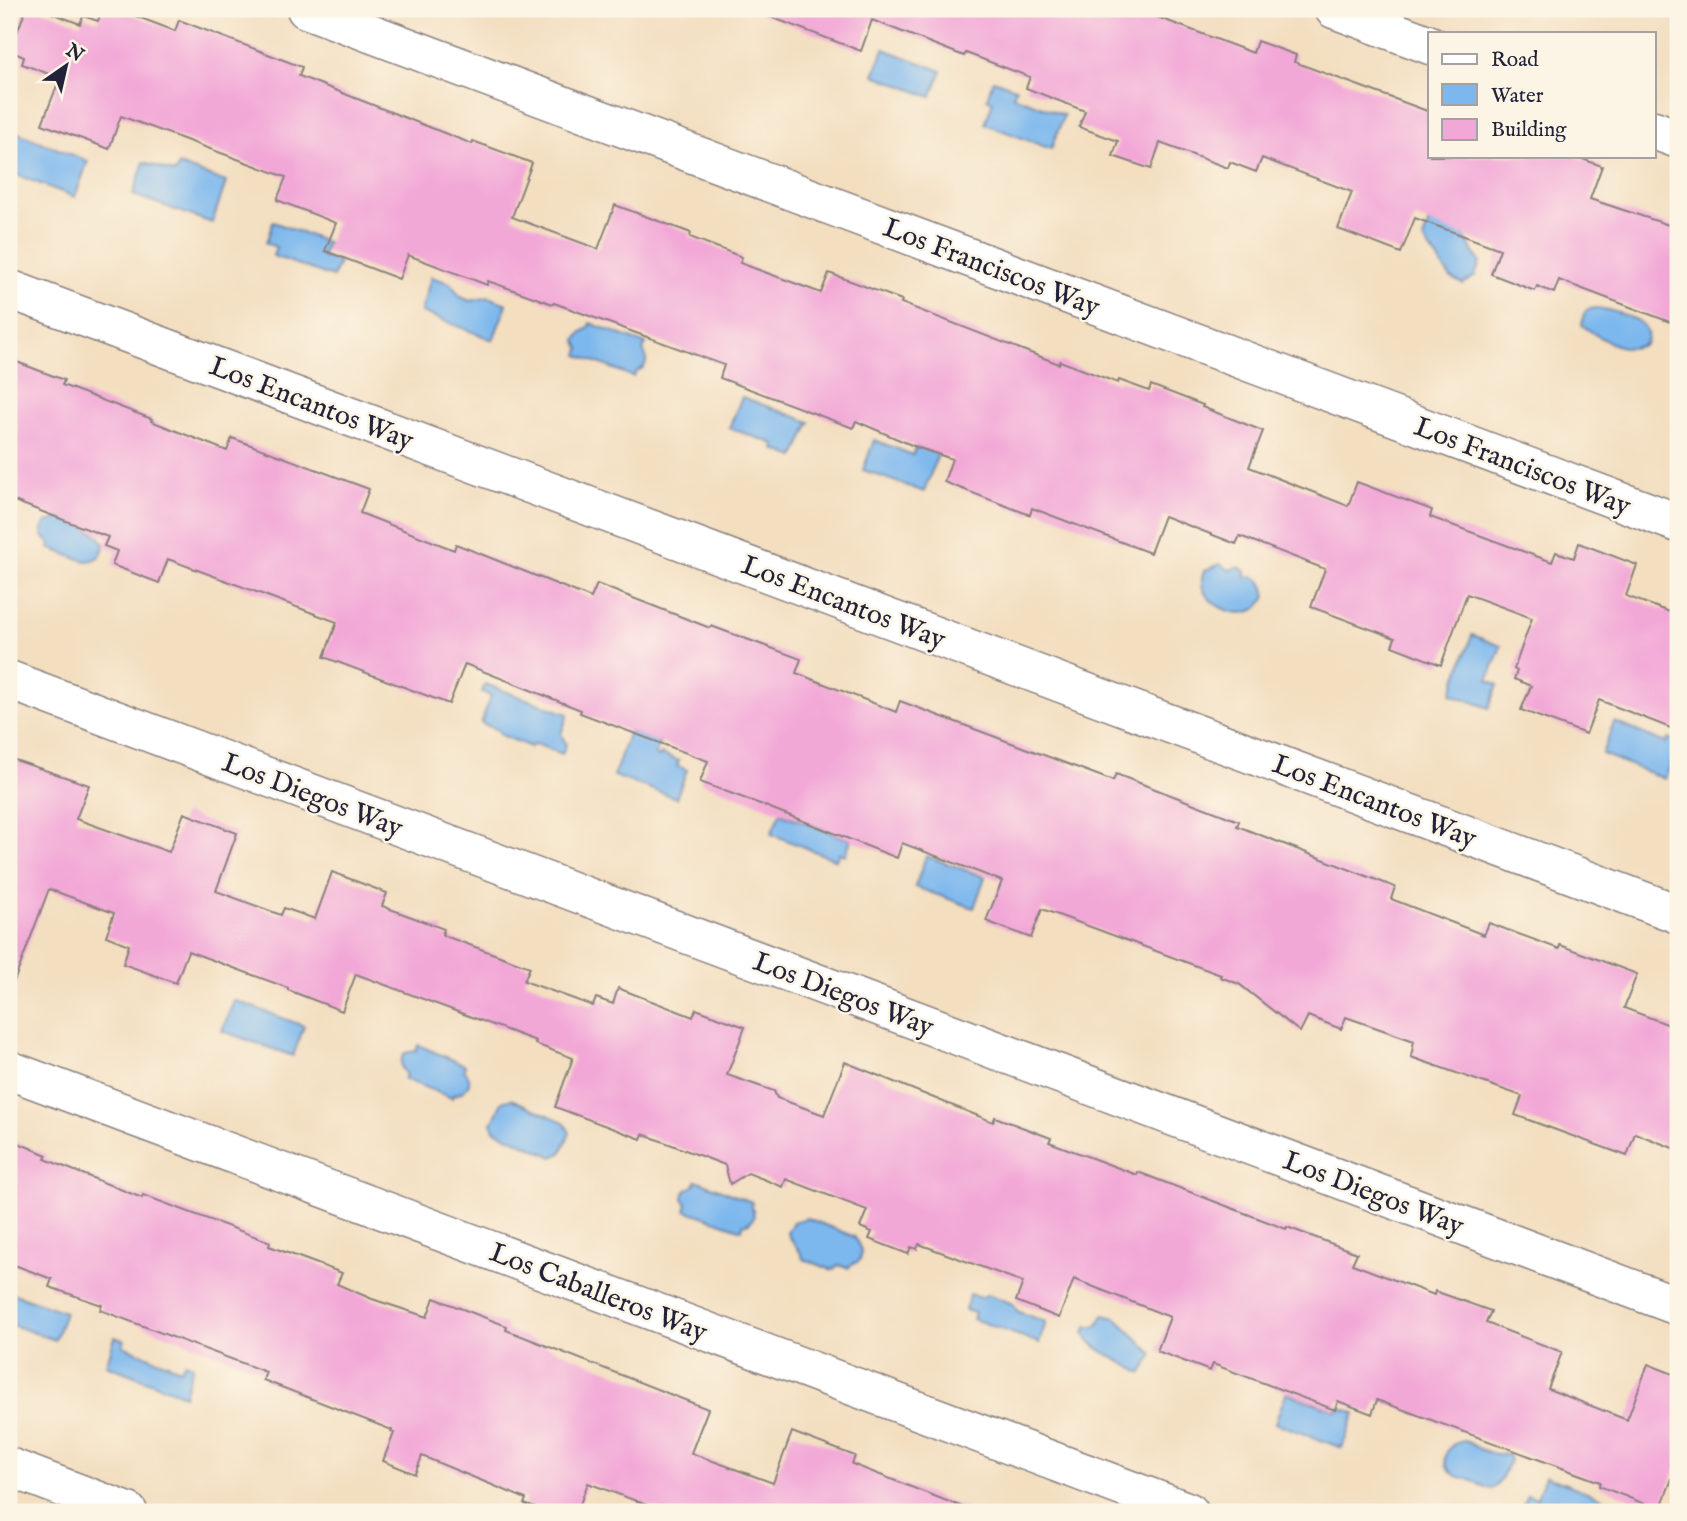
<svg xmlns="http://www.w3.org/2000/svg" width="1687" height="1521" viewBox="0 0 1687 1521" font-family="'IM FELL English',serif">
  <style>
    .water { fill: #7cb7ee; stroke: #4f6c94; stroke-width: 2 }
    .building { fill: #f2a8d7 }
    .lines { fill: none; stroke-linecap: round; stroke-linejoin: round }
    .minor-casing { stroke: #8a807e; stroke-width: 41 }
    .minor { stroke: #fff; stroke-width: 38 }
    .labels { text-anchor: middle; stroke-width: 5; stroke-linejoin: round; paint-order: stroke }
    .street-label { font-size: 28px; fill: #22223b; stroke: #fcf5e5 }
  </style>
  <rect width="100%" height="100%" fill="#fcf5e5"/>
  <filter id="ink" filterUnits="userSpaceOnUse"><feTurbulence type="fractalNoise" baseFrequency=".0143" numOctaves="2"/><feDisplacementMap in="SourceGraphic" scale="14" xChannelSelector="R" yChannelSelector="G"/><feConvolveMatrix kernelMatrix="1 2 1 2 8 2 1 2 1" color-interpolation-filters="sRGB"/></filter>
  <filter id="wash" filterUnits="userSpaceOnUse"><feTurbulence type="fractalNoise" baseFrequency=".00686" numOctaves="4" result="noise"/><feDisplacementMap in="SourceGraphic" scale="28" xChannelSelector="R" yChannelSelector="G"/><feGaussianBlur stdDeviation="1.57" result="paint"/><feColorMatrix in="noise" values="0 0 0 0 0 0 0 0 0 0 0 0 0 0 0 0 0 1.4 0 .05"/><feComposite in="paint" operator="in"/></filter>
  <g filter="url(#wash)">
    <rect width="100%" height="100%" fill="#f3dec0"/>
    <path class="water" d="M884,49l58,22 -11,26 -57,-22z
      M993,80l23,8 -3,8 51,19 -13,34 -66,-25 8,-23 -6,-3z
      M13,131l75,30 -13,36 -66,-25v-29z
      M144,162l31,11 4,-8 47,17 -14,41 -79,-28z
      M1435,204l26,28 19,30 -5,14 -12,8 -12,-6 -28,-39z
      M273,222l54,20 -5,14 17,6 -6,15 -60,-21 3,-9 -10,-4z
      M431,277l19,6 11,14 9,4 19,-4 18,7 -14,36 -72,-28z
      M1598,308c12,2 47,10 49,25 1,4 -1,8 -2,11 -21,11 -46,-6 -63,-19l2,-11 4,-5z
      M590,323l56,21 -3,6c6,10 4,17 -7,22l-2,5 -56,-22 2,-6 -4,-9 6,-8 7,-4z
      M742,397l68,25 -15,35 -21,-8 1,-5 -46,-16z
      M874,440l39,15 3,-8 22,7 -14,38 -61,-22z
      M60,518c12,5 55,16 41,36 -3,4 -8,7 -14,7 -12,-2 -26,-9 -38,-13l1,-4 -8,-9c1,-17 6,-12 18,-17z
      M1220,564l10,6 6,-3h4l6,6v4c15,-2 19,9 20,22 -6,6 -10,11 -18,13 -22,5 -55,-16 -44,-41z
      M1472,635l29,11 -13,34 10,5 -9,23 -38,-14z
      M485,684l83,30 -7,20 5,10 -4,10 -27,-10 -4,3 -30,-12 -3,-5 -17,-7 10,-27 -9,-4z
      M1614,722l52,21 2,-5 10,4v13h-3l-10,24 -63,-25z
      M629,731l31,11 -5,13 5,2 1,-3 18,7 -2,5 10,4 -11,28 -62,-22z
      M780,813l71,27 -6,15 -6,-2 -3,7 -65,-26z
      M926,856l59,21 -11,31 -59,-21z
      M234,1000l70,26 -11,30 -71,-25z
      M418,1045l47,20 -1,5c11,10 3,23 -11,25l-1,3 -48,-19 2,-4c-6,-8 -7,-13 -1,-22l11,-2z
      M511,1099l53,23 6,11 -9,20 -8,4 -59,-27 -2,-6 10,-22z
      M696,1180l56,22 -1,5c6,9 2,15 -8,18l-1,5 -57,-20 2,-5 -4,-7c1,-8 4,-9 11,-12z
      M807,1218l48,19c3,10 11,15 3,25l-5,1 -5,5 -10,-3 -5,5 -30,-11c-2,-10 -12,-16 -16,-27l6,-10z
      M9,1292l56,20 -10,28 -46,-16z
      M970,1294l11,4 7,-4 25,10 4,7 29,11 -7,21 -66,-24 2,-6 -10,-3z
      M1103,1315l13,3 37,36 -11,19c-16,-9 -50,-23 -58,-40l3,-7 6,2 5,-3z
      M115,1337l10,3 -2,6 57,23 5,-7 8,4 -9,29 -78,-30z
      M1286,1393l51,18 2,-4 16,6 -13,35 -67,-25z
      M1465,1441c6,2 10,6 15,8 9,4 19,6 28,6l2,6c-8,10 -5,19 -18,28 -11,-2 -11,-4 -20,-9 -4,-3 -5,-1 -10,-2 -12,-3 -20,-15 -15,-26 4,-8 10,-10 18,-11z
      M1545,1476l66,25 -4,11h-65l-19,-7 4,-10 10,3z"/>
    <g id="blocks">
      <path class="building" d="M26,9h15l39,15 3,-8 15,5 4,-12h15l58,22 4,-11 123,47 -3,9 173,68 1,-3 59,22 -20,54 86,32 17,-44 76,28 -1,4 52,20 -2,6 81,30 8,-20 73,27 -1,3 158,61 1,-3 58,22 1,-3 30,11 2,-6 52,20 -1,2 61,24 -14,36 99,39 9,-24 75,28 -2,7 122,45 4,-10 18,6 5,-15 58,22 -11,31 52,19v116l-79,-31 -13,34 -65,-24 10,-24 -17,-7 3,-8 -3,-2 18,-51 -65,-24 -26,71 -49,-19 3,-8 -84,-31 14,-38 -85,-33 -4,8 -72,-28 -14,37 -118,-45 -2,7 -86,-33 8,-23 -36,-12 -60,-26 -3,7 -133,-50 4,-13 -170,-62 -1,1 -65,-23 -1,4 -79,-30 -9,24 -74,-28 11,-28 -59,-23 9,-23 -165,-61 -12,33 -67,-25 18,-46 -38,-14 2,-7 -14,-6z
        M758,9h378l117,44 4,-12 39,14 -2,7 136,50v44h144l28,10 -12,33 88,29v97l-119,-45 -5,13 -17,-7 -2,5 -44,-17 9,-25 -85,-31 -14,35 -63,-24 14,-37 -90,-34 -6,14 -26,-10 -2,6 -68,-25 -9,26 -38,-13 5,-15 -39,-14 6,-16 -59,-23 4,-11 -64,-24 -2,3 -92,-36 -11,31 -104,-39z
        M9,359l55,21 -2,5 90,34 -1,2 76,30 5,-13 137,51 -9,24 94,37 2,-6 135,54 6,-14 113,44 1,-2 90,33 -5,14 100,39 4,-11 213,80 3,-7 123,47 -2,5 158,61 -4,12 93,36 5,-12 70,26 1,-4 77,29 -13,34 51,19 -4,9 7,4v110l-43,-17 -8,23 -60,-22 -52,-19 7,-19 -111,-39 3,-16 -68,-24 -5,12 -33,-13 -8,16 -61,-48 -19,-7 1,-2 -179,-66 -11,29 -45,-17 16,-40 -100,-38 -5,15 -137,-54 -60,-22 8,-21 -128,-48 1,-3 -116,-46 -16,40 -125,-47 13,-35 -169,-63 -9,24 -47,-18 5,-14 -13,-5 4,-9 -99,-38z
        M9,758l80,27 -13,34 93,33 15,-39 53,20 -21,58 65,24 3,-7 31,11 17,-47 55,21 -5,13 62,23 -2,6 88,32 -6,14 69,25 3,-8 17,6 5,-16 75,29 3,-8 49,18 -18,48 47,16 3,7 47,17 21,-53 148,60 2,-5 56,21 -2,4 88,33 1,-3 148,57 1,-2 70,26 -5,11 82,31 1,-4 56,20 -5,12 76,29 -14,37 79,31 21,-56 30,12v87l-18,47 -61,-24 1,-4 -223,-82 -5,14 -34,-13 -3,9 -122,-46 -3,7 -53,-20 13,-34 -96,-38 -15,39 -43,-17 7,-19 -104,-38 -2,5 -6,-2 -3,7 -39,-15 3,-7 -12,-5 7,-17 -81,-31 -3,8 -35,-14 -18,11 -5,-19 -82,-31 -2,5 -86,-32 18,-49 -38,-14 1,-3 -180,-67 -14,37 -54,-21v-2l-100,-37 -12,32 -53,-19 6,-19 -23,-9 8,-23 -65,-24 -37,98h-3z
        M9,1139l38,16 -2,4 97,39 1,-3 127,47 -1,4 73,27 -5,11 35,15 55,18 7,-19 73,28 -1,4 202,79 -17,44 82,30 19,-51 63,24 -3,8 118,46v2h-304l-78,-29 -11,29h-29l-24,-8 2,-5 -104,-43 -7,18 -32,-13 11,-28 -3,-1 1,-2 -129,-50 3,-8 -166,-62 2,-5 -53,-18 3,-8 -43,-16z"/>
    </g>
  </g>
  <g filter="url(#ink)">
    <use href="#blocks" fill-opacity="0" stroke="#8a807e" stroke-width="2"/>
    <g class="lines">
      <defs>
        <path id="minor" d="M306,9l1372,514
          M1334,9l96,36
          M1654,130l24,9
          M9,289l1669,625
          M9,680l1669,626
          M9,1070l1180,442
          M9,1467l119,45"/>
      </defs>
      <use href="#minor" class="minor-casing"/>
      <use href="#minor" class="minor"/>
    </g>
  </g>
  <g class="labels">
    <g class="street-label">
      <text transform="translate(992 266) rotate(21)" y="10">Los Franciscos Way</text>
      <text transform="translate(312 402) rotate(21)" y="10">Los Encantos Way</text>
      <text transform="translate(1523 465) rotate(21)" y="10">Los Franciscos Way</text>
      <text transform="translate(844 601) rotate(21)" y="10">Los Encantos Way</text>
      <text transform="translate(313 794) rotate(21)" y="10">Los Diegos Way</text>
      <text transform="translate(1375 800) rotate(21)" y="10">Los Encantos Way</text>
      <text transform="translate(844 993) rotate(21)" y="10">Los Diegos Way</text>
      <text transform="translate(1374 1192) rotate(21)" y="10">Los Diegos Way</text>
      <text transform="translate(599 1291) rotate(21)" y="10">Los Caballeros Way</text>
    </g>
  </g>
  <rect width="1687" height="1521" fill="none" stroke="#fcf5e5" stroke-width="35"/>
  <rect x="1428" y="32" width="228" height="126" fill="#fcf5e5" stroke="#a5a1a1" stroke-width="2"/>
  <rect x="1442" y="54" width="35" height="10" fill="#ffffff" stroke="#a5a1a1" stroke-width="2"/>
  <text x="1491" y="66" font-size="21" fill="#22223b">Road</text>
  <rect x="1442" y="84" width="35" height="21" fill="#7cb7ee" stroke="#a5a1a1" stroke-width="2"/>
  <text x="1491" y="102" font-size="21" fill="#22223b">Water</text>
  <rect x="1442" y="119" width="35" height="21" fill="#f2a8d7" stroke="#a5a1a1" stroke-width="2"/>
  <text x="1491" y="136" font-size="21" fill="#22223b">Building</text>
  <g transform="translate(66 66) rotate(34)" stroke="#fcf5e5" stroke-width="5" paint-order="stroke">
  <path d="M0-5L12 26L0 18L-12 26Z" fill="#22223b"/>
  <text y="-10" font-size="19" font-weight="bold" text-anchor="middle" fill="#22223b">N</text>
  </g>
</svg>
